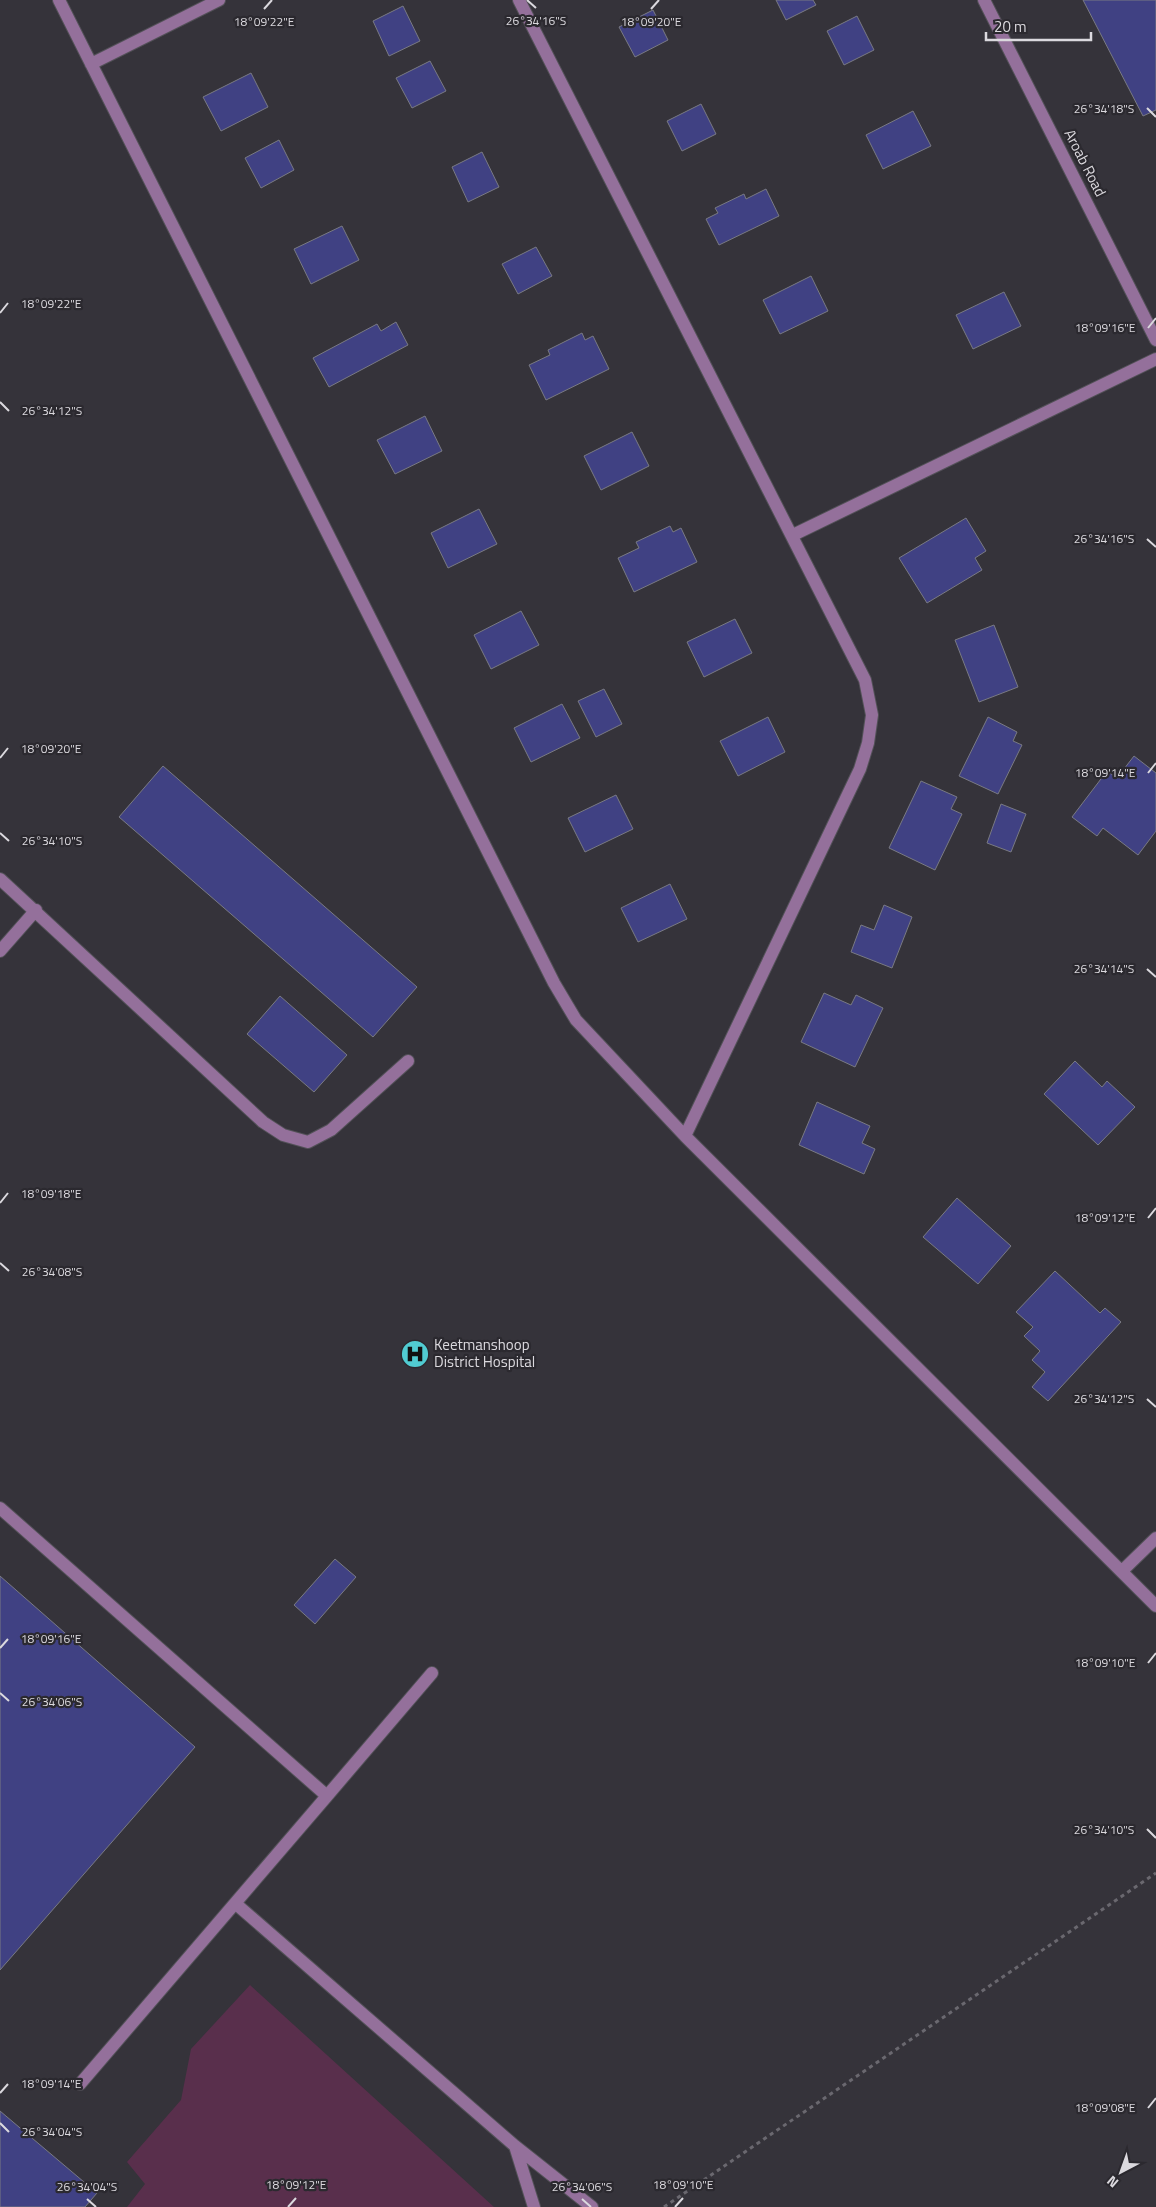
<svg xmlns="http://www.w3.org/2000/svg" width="1156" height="2207" viewBox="0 0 1156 2207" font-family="'Titillium Web',sans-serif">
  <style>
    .green { fill: #592f4c }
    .building { fill: #404183; stroke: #797a83 }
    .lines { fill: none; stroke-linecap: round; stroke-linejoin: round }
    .minor-casing { stroke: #535158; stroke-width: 14 }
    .path { stroke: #6a686f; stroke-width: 3; stroke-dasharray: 4 4; stroke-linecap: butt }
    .minor { stroke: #94709b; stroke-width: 12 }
    .ticks { fill: none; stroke: #dbd9de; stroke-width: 2 }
    .labels { text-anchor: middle; stroke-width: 4.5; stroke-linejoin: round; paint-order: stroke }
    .street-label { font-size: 15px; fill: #dbd9de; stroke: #2b292f }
    .poi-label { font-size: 15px; fill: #dbd9de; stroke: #2b292f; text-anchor: start }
    .ticks-label { font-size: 12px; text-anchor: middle; fill: #dbd9de; stroke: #2b292f; stroke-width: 4.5; stroke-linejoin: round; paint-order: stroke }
  </style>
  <rect width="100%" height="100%" fill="#35333a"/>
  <path class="green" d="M250,1985l244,222h-367l18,-23 -18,-22 54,-62 10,-51z"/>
  <path class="building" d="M776,0h37l3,5 -30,15z
    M1083,0h73v110l-13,6z
    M403,6l17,35 -31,15 -16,-35z
    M653,10l15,30 -33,17 -16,-30z
    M857,16l17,34 -30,15 -17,-34z
    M430,61l16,30 -34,17 -16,-30z
    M251,73l17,34 -47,24 -18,-34z
    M701,104l15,30 -34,17 -15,-30z
    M913,111l18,35 -48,23 -17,-34z
    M279,140l15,30 -33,18 -16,-30z
    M482,152l17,35 -31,15 -16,-35z
    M766,189l13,27 -60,29 -13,-26 12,-6 -3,-5 29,-14 2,5z
    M342,226l17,34 -48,24 -17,-35z
    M536,247l16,29 -34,18 -16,-30z
    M811,276l17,35 -48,23 -17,-34z
    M1004,292l17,34 -48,23 -17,-34z
    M396,322l12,23 -79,42 -16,-29 64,-34 4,7z
    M582,333l3,7 8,-4 16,33 -63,31 -17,-35 21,-10 -2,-5z
    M425,416l17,35 -47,23 -18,-34z
    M632,432l17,34 -48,24 -17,-34z
    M479,509l18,35 -49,24 -17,-35z
    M966,518l20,33 -11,7 7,12 -55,33 -28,-45z
    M670,526l3,6 8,-4 16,34 -63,30 -16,-34 21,-10 -3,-6z
    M521,611l18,34 -48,24 -17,-34z
    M735,619l17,34 -48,24 -17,-35z
    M994,625l24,62 -39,15 -24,-62z
    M604,689l18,35 -26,13 -18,-36z
    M562,704l18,34 -49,24 -17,-34z
    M768,717l17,35 -47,24 -18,-35z
    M988,717l29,15 -4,9 9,4 -24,49 -39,-18z
    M1134,756l22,17v58l-18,24 -35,-27 -6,8 -25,-19 35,-46 10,7z
    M163,766l254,221 -44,50 -254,-220z
    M921,781l36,16 -6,12 11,5 -27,56 -46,-22z
    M616,795l17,34 -48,23 -17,-34z
    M1001,804l25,10 -15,38 -24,-9z
    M670,884l17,35 -49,23 -17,-34z
    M884,905l28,12 -20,51 -41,-16 10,-27 13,5z
    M824,993l27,12 5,-10 27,13 -28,59 -54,-25z
    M280,996l67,59 -33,37 -67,-58z
    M1075,1061l27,26 5,-6 28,26 -37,38 -54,-51z
    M817,1102l53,24 -8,17 13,6 -11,25 -65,-29z
    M957,1198l54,48 -33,38 -55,-47z
    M1055,1271l45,42 5,-5 16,14 -73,79 -16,-14 13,-15 -13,-12 8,-9 -16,-15 9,-9 -17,-15z
    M335,1559l21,18 -41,47 -21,-19z
    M0,1576l195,171 -195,223z
    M0,2111l97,82 -12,14h-85z"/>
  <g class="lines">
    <defs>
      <path id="minor" d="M59,0l495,983 22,37 109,116 471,470
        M519,0l346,680 7,35 -4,28 -8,26 -175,367
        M984,0l172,340
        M91,64l128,-64
        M793,535l363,-176
        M0,879l263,243 20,13 25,7 23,-12 77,-69
        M0,951l36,-41
        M0,1508l327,288 -247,288
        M1122,1571l34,-33
        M327,1796l105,-123
        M236,1904l279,242 77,61
        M515,2146l19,61"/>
    </defs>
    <use href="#minor" class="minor-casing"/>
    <path class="path" d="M664,2207l492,-334"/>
    <use href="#minor" class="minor"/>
  </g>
  <path class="ticks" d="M527,0l9,8M264,9l8,-9M651,9l8,-9M1147,108l9,9M0,313l8,-10M1148,328l8,-10M0,402l9,9M1147,539l9,8M0,758l8,-10M1148,773l8,-10M0,833l9,8M1147,969l9,8M0,1203l8,-10M1148,1218l8,-10M0,1263l9,8M1147,1399l9,8M0,1648l8,-9M1148,1663l8,-10M0,1693l9,8M1147,1829l9,9M0,2093l8,-9M1148,2108l8,-10M0,2123l9,9M87,2199l9,8M582,2199l9,8M288,2207l8,-9M675,2207l8,-9"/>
  <defs>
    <symbol id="hospital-disc" viewBox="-11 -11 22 22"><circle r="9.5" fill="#51ccd2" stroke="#2b292f"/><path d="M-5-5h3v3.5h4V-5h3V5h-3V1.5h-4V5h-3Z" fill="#111"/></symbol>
  </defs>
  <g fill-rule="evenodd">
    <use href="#hospital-disc" x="399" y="1338" width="32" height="32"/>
  </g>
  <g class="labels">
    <g class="street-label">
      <text transform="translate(1085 163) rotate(63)" y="5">Aroab Road</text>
    </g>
    <g class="poi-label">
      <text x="434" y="1350">Keetmanshoop<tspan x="434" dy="17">District Hospital</tspan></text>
    </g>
  </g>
  <g class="ticks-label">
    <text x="536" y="25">26°34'16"S</text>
    <text x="264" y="26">18°09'22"E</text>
    <text x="651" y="26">18°09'20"E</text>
    <text x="1104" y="113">26°34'18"S</text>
    <text x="51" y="308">18°09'22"E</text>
    <text x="1105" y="332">18°09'16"E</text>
    <text x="52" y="415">26°34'12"S</text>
    <text x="1104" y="543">26°34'16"S</text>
    <text x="51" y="753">18°09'20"E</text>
    <text x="1105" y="777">18°09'14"E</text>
    <text x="52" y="845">26°34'10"S</text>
    <text x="1104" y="973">26°34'14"S</text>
    <text x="51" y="1198">18°09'18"E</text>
    <text x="1105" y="1222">18°09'12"E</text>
    <text x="52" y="1276">26°34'08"S</text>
    <text x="1104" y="1403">26°34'12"S</text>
    <text x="51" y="1643">18°09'16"E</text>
    <text x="1105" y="1667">18°09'10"E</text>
    <text x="52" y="1706">26°34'06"S</text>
    <text x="1104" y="1834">26°34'10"S</text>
    <text x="51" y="2088">18°09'14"E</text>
    <text x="1105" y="2112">18°09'08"E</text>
    <text x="52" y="2136">26°34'04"S</text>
    <text x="296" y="2189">18°09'12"E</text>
    <text x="683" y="2189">18°09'10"E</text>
    <text x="87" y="2191">26°34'04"S</text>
    <text x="582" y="2191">26°34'06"S</text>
  </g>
  <g transform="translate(1121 2172) rotate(221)" stroke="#2b292f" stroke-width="4" paint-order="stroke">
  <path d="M0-4L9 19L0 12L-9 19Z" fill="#dbd9de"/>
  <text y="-8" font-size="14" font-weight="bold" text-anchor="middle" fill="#dbd9de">N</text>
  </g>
  <path d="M986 32v8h105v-8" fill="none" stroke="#dbd9de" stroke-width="2.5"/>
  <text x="994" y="32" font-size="15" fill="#dbd9de" stroke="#2b292f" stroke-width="4" paint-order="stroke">20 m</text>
</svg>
